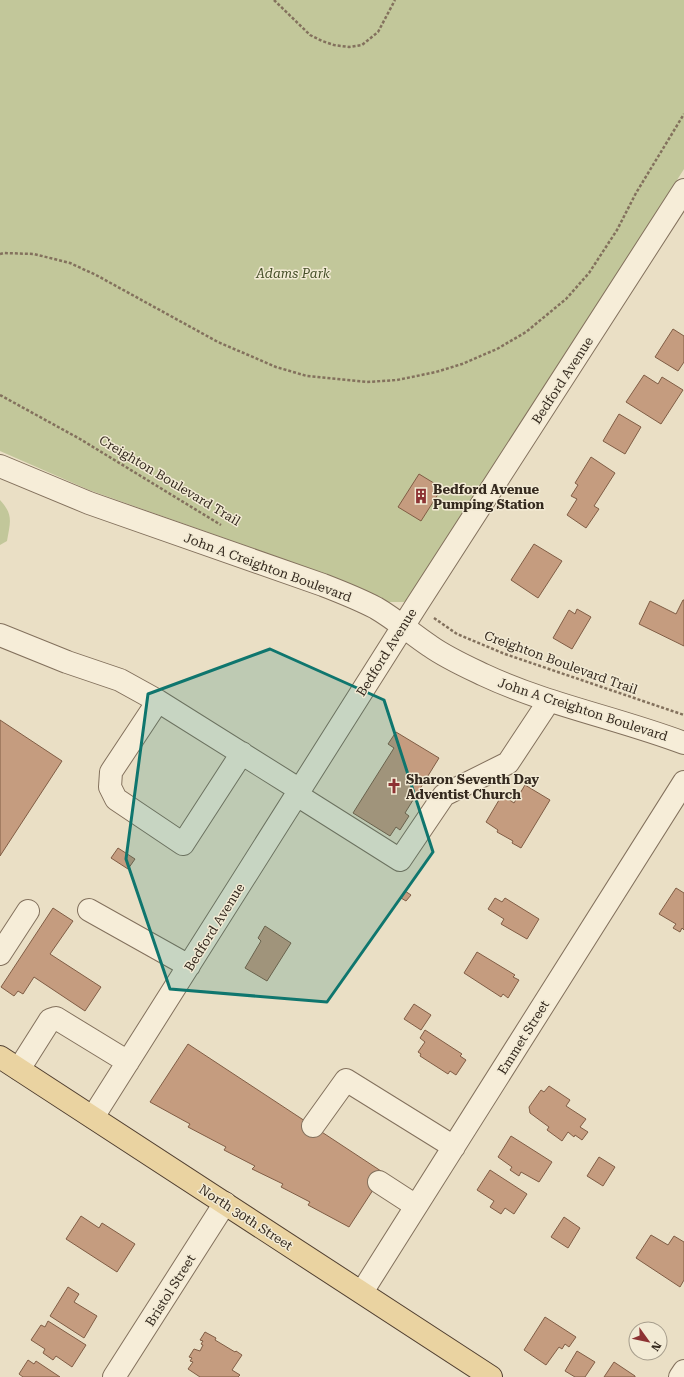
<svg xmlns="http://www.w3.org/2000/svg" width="684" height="1377" viewBox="0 0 684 1377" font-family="'Roboto Serif',serif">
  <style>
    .green { fill: #c2c79a }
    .building { fill: #c59c7f; stroke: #805d45 }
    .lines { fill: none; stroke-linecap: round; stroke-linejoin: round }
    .minor-casing { stroke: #83715d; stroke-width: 24 }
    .major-casing { stroke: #524031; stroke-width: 24 }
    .path { stroke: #83715d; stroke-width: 2.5; stroke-dasharray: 3 2; stroke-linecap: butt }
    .minor { stroke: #f6edd8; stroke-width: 22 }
    .major { stroke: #ead3a1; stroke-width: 22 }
    .marked { fill: #0f766e; fill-opacity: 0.2; stroke: #0f766e; stroke-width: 3; stroke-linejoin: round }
    .labels { text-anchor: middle; stroke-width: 3; stroke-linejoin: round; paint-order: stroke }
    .park-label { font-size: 13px; font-style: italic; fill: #454f28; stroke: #f2ead4 }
    .street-label { font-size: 13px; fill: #352a1f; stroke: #f2ead4 }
    .poi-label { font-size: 13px; font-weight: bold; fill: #352a1f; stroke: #f2ead4; text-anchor: start }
  </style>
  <rect width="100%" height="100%" fill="#eadfc5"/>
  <path class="green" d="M0,0h684v169l-274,430 -6,3h-15l-55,-25 -245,-87 -89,-39z
    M0,500c14,15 10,23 7,41l-7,4z"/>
  <path class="building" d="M673,329l11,7v26l-6,9 -23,-14z
    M644,375l14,9 4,-7 21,13 -22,34 -35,-22z
    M619,414l22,13 -16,27 -22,-13z
    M591,457l24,16 -21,33 5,3 -13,19 -19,-13 10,-16 -6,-3 7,-11 -3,-2z
    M419,474l23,14 -21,33 -23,-14z
    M534,544l28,17 -24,37 -27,-18z
    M683,600h1v46l-45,-22 11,-23 26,13z
    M577,609l14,8 -19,32 -19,-11 16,-28 6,4z
    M0,720l62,41 -62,95z
    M396,732l43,26 -34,55 4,3 -9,14 -4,-3 -6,9 -37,-23 41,-65 -6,-4z
    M525,785l25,15 -29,48 -9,-5 1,-2 -16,-9 1,-2 -12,-8 16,-27 12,8z
    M118,848l17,11 -7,10 -17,-11z
    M676,888l8,5v37l-2,-2 -2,4 -7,-4 3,-4 -17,-10z
    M405,891l6,4 -5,6 -5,-3z
    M495,898l7,4 3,-4 34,21 -12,20 -26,-15 3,-5 -16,-10z
    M53,908l20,13 -23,33 51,33 -16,24 -51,-34 -11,17 -5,-3 -4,5 -13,-9z
    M265,926l26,17 -24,38 -22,-13 16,-27 -3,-3z
    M477,952l38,23 -2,2 6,3 -11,18 -5,-4 -2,3 -37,-24z
    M414,1004l17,11 -10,15 -17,-11z
    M425,1030l37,24 -2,2 6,4 -10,15 -6,-4 -2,3 -28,-18 1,-2 -3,-2 7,-10 -5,-4z
    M188,1044l196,129 -35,54 -41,-22 2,-3 -29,-15 2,-3 -31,-15 3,-3 -31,-16 2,-3 -38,-20 2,-3 -40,-22z
    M549,1086l21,14 -4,6 20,13 -6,8 8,5 -6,8 -7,-5 -1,2 -6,-5 -6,9 -15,-11 2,-3 -19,-14 -1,-6 12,-17 3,2z
    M511,1136l41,26 -13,20 -18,-10 -2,4 -9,-6 2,-3 -14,-10z
    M599,1157l16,10 -12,19 -16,-10z
    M490,1170l37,24 -13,20 -9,-6 -4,6 -11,-7 4,-6 -17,-11z
    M81,1216l18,12 3,-5 33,21 -18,28 -51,-33z
    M564,1217l16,11 -12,20 -17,-11z
    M651,1235l17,10 6,-9 10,6v38l-4,7 -44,-29z
    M68,1287l11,7 -5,8 23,14 -13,22 -34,-22z
    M545,1317l31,20 -7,10 -4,-3 -3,5 -3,-2 -13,18 -22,-15z
    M48,1321l38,24 -14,22 -16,-11 -3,4 -10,-7 2,-4 -14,-9 10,-15 4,2z
    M205,1332l11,6 -1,2 20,12 1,-1 6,4 -10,15 8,5 -2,2h-38l-12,-8 5,-7 -3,-1 2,-3 -3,-1 5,-8 6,2 3,-6 -2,-1 2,-3 -3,-1z
    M577,1351l18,11 -10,15h-10l-10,-6z
    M28,1360l6,4 2,-3 24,16h-37l-4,-3z
    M614,1362l21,14v1h-31z"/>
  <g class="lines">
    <defs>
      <path id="minor" d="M0,466l89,37 234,82c18,7 36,14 53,23 19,11 36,26 54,38 17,12 35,20 54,29 64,30 134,43 200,68
        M0,635l67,27 53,18 38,21 142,89
        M158,701l-47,71 -1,15 6,12 67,45 59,-91
        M297,795l103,65 44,-65 64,-32 41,-62
        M89,910l100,56
        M0,954l28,-43
        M19,1069l31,-49 6,-2 72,44
        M93,1117l323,-511 268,-416
        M313,1126l33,-46 108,67
        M379,1182l37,24
        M362,1292l322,-510
        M114,1377l111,-174
        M680,1377l4,-6"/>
      <path id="major" d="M0,1057l491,320"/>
    </defs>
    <use href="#minor" class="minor-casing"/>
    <use href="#major" class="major-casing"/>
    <path class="path" d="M274,0l36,35 12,6 12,4 15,2 13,-2 16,-13 17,-32
      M0,254l4,-1 30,1 36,9 26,12 122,67 58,25 31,9 60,6 30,-2 39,-8 26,-8 35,-15 29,-17 40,-33 23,-26 28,-43 19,-37 48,-79
      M0,395l80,44 141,86
      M434,618l23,16 48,20 179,61"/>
    <use href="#minor" class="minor"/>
    <use href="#major" class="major"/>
  </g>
  <path class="marked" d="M270,649l114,51 49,152 -106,150 -157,-13 -44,-130 22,-165z"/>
  <defs>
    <symbol id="building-bare" viewBox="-9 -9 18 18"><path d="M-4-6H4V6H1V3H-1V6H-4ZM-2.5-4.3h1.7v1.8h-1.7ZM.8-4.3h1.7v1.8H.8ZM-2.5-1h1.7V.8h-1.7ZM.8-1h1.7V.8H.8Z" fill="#8d3233" stroke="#f2ead4" stroke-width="2.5" paint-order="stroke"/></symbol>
    <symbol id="church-bare" viewBox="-9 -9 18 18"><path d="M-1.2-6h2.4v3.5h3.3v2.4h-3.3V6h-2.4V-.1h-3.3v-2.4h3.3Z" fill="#8d3233" stroke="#f2ead4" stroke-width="2.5" paint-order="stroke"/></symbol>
  </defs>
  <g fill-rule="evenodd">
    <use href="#building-bare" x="410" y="485" width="22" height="22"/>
    <use href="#church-bare" x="383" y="775" width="22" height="22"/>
  </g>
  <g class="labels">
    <g class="park-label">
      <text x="293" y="278">Adams Park</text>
    </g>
    <g class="street-label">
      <text transform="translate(562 380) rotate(-57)" y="5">Bedford Avenue</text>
      <text transform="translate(170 480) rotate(31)" y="5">Creighton Boulevard Trail</text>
      <text transform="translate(268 567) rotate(20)" y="5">John A Creighton Boulevard</text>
      <text transform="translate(386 652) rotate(-58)" y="5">Bedford Avenue</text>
      <text transform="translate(561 662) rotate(20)" y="5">Creighton Boulevard Trail</text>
      <text transform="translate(583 709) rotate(18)" y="5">John A Creighton Boulevard</text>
      <text transform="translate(214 927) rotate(-58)" y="5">Bedford Avenue</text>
      <text transform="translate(523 1037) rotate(-58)" y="5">Emmet Street</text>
      <text transform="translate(246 1217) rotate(33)" y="5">North 30th Street</text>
      <text transform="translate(170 1290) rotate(-58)" y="5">Bristol Street</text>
    </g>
    <g class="poi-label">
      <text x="433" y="494">Bedford Avenue<tspan x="433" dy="15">Pumping Station</tspan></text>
      <text x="406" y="784">Sharon Seventh Day<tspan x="406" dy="15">Adventist Church</tspan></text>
    </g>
  </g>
  <g transform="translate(648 1341) rotate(123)"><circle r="19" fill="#f2ead4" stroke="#a69d8c"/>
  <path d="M0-3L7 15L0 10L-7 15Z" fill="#8d3233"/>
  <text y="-6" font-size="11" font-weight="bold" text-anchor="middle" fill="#352a1f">N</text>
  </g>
</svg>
